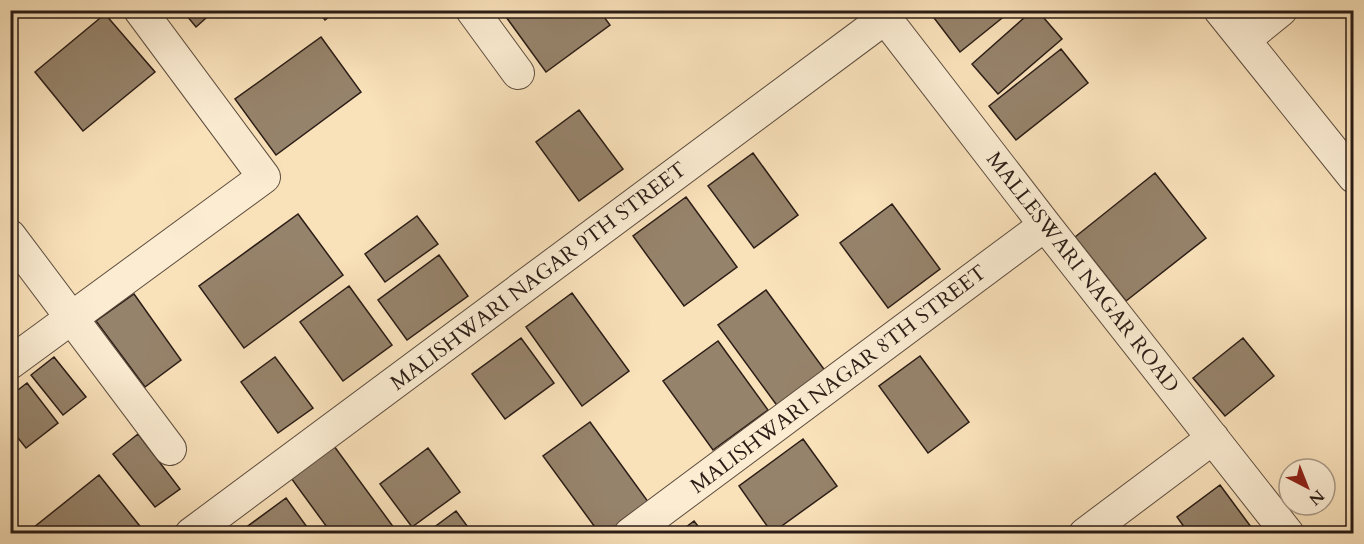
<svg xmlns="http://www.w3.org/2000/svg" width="1364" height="544" viewBox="0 0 1364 544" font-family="Cardo,serif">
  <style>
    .building { fill: #96836b; stroke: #2b1d16; stroke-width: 1.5 }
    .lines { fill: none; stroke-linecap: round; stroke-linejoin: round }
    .minor-casing { stroke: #5e4e3f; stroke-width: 34 }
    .minor { stroke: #fbecd2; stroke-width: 32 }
    .labels { text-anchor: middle; stroke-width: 5; stroke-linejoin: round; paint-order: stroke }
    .street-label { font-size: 21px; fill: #2b1d16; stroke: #fbecd2 }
  </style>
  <rect width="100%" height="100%" fill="#f9e1ba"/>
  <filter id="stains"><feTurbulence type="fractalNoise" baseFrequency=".00333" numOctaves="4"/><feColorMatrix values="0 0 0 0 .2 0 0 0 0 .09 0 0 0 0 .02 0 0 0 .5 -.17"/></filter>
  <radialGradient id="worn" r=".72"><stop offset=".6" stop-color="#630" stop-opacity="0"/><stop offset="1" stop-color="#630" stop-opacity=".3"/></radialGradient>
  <path class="building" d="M182,10h33l-19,17z
    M317,10h21l-13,10z
    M501,10h98l11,15 -64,47z
    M928,10h84l-52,42z
    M1033,10h4l25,29 -64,55 -26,-30z
    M105,14l50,58 -72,59 -48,-59z
    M321,37l40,55 -85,63 -41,-56z
    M1061,49l27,34 -72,57 -27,-34z
    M579,110l44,59 -44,32 -43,-59z
    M753,153l45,62 -44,33 -46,-62z
    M1155,173l51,65 -80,63 -51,-64z
    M686,197l51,70 -53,39 -51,-70z
    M892,204l48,65 -52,39 -48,-65z
    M298,214l45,61 -99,73 -45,-62z
    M417,216l21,28 -53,38 -20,-28z
    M439,255l29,41 -61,44 -29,-40z
    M349,286l43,59 -49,36 -43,-59z
    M766,290l63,86 -48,35 -63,-86z
    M572,293l57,78 -47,35 -56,-79z
    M134,294l47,66 -36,27 -49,-66z
    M521,338l33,45 -49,36 -33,-45z
    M1243,338l31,38 -49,40 -32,-38z
    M718,341l50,69 -55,40 -50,-69z
    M920,356l49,66 -41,31 -49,-67z
    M54,357l32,40 -23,18 -32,-40z
    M275,357l38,51 -35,25 -37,-51z
    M27,383l31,40 -32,25 -16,-20v-32z
    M590,422l59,81 -43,31h-6l-57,-78z
    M138,434l42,55 -25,18 -42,-53z
    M803,439l34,47 -65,47 -33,-47z
    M334,446l63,86 -2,2h-63l-41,-56z
    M428,448l32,44 -48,35 -32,-43z
    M99,475l44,55 -5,4h-101l-4,-6z
    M1220,485l34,46 -3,3h-62l-12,-17z
    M286,498l26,36h-75z
    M456,511l17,23h-48z
    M694,521l10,13h-27z"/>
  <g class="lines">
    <defs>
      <path id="minor" d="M472,10l46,63
        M879,10l166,215 243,309
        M1220,10l134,167
        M1244,40l37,-30
        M10,236l160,213
        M10,363l254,-186 -124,-167
        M191,534l694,-516
        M630,534l415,-309
        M1085,534l128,-96"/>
    </defs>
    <use href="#minor" class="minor-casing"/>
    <use href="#minor" class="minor"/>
  </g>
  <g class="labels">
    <g class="street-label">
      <text transform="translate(1083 272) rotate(52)" y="7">MALLESWARI NAGAR ROAD</text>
      <text transform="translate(538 276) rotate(-37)" y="7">MALISHWARI NAGAR 9TH STREET</text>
      <text transform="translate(838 379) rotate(-37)" y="7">MALISHWARI NAGAR 8TH STREET</text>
    </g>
  </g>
  <rect width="1364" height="544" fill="none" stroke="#f9e1ba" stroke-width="36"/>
  <rect x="12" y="12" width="1340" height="520" fill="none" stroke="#2b1d16" stroke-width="3"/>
  <rect x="18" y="18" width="1328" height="508" fill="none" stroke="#2b1d16" stroke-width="1.5"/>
  <g transform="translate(1307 487) rotate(138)"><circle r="28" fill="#fbecd2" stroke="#a89987" stroke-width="1.5"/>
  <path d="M0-4.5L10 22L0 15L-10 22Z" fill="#8f2418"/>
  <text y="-9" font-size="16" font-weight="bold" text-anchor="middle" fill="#2b1d16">N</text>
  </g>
  <rect width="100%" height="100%" filter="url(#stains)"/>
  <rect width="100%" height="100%" fill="url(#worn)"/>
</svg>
